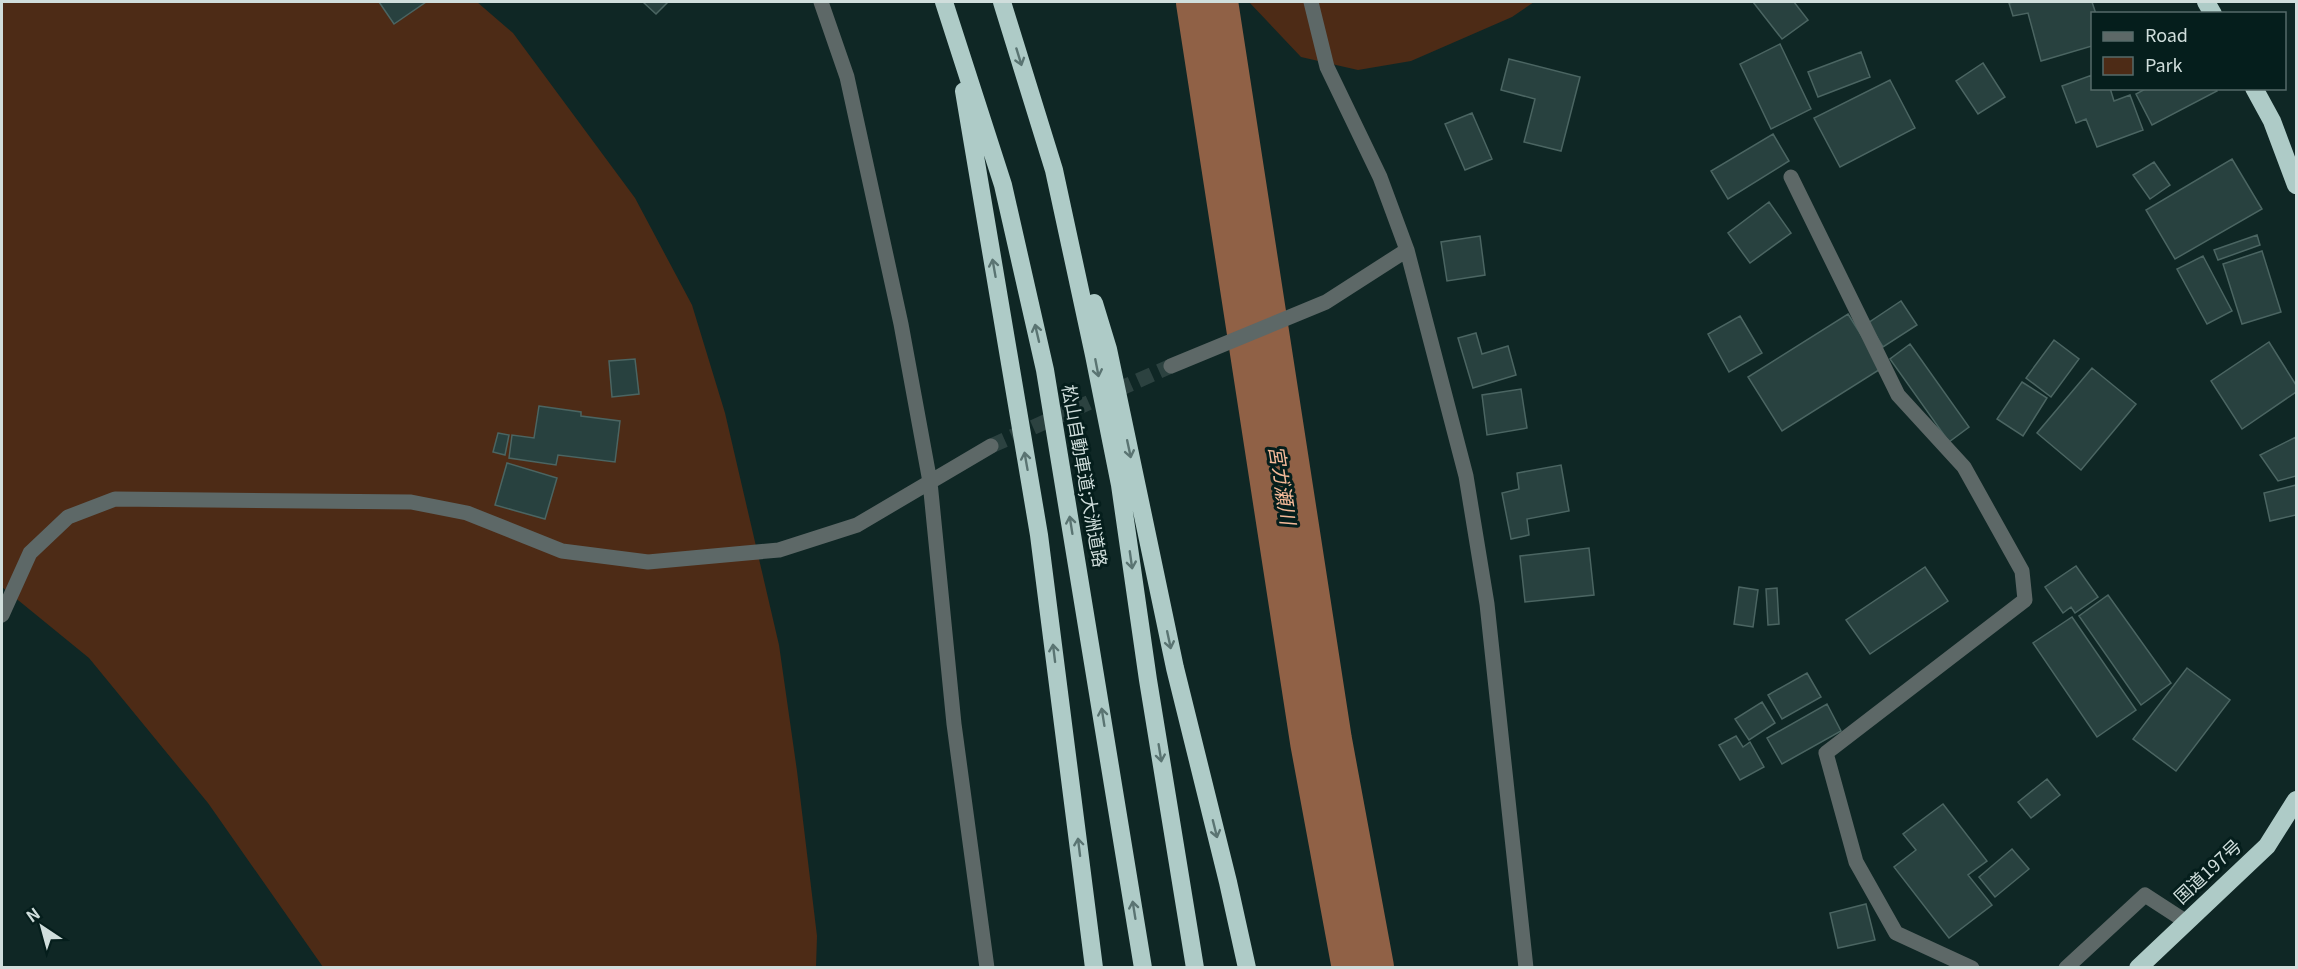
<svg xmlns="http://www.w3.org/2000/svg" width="2298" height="969" viewBox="0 0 2298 969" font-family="Georgia,'Noto Sans JP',serif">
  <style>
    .green { fill: #4d2b16 }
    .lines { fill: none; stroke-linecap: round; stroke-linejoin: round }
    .river { stroke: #906146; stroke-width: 62 }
    .building { fill: #28413f; stroke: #4b6562; stroke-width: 1.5 }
    .minor-tunnel { stroke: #2c4240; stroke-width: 15; stroke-dasharray: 15 8; stroke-linecap: butt }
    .minor { stroke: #5d6867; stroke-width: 15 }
    .highway { stroke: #aecbc7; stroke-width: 18 }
    .oneway { stroke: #5a7472 }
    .labels { text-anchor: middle; stroke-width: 6; stroke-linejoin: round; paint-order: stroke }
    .street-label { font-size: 18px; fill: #d0dedc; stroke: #051e1c }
    .water-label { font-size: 20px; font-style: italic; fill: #f5ba99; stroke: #051e1c }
  </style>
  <rect width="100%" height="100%" fill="#0f2725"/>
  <path class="green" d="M2,2h475l36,31 122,165 57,107 33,108 54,232 18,126 20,165 -1,31h-493l-115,-164 -119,-145 -87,-71z
    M1249,2h285l-22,15 -101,44 -53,9 -57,-13z"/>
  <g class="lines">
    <path class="river" d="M1207,2l114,739 42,227"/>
  </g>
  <path class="building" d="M379,2h47l-32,22z
    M643,2h25l-12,12z
    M1753,2h41l14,18 -26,19z
    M2013,2h79l4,12h-4v32l-51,15 -13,-48 -15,3 -4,-13z
    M1780,44l31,65 -40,20 -31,-65z
    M1861,52l9,25 -52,20 -10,-25z
    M1509,59l71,18 -19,74 -37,-9 11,-43 -34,-9z
    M1983,63l22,34 -27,17 -22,-33z
    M2092,75v13h18l4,13 16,-6 13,35 -46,17 -11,-28 -10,4 -14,-37z
    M1890,80l25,48 -75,39 -26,-49z
    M2147,88h68l2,3 -65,34 -16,-31z
    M1472,113l20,46 -27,11 -20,-46z
    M1773,134l16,27 -61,38 -17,-28z
    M2232,159l30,50 -87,50 -29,-49z
    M2154,162l16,23 -20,14 -17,-24z
    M1769,202l22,31 -41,30 -22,-30z
    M2257,235l3,10 -42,15 -4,-10z
    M1480,236l5,39 -38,6 -6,-39z
    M2262,251l19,61 -39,12 -19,-60z
    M2203,256l29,55 -25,13 -30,-55z
    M1901,301l16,24 -34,22 -15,-24z
    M1848,314l34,54 -100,63 -34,-54z
    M1740,316l22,37 -33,19 -21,-38z
    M1476,333l6,21 26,-8 8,29 -43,13 -15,-50z
    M2054,340l25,19 -28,38 -25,-19z
    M2269,342l27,43v7l-54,37 -31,-48z
    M1910,344l59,83 -20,15 -59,-83z
    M635,359l4,35 -27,3 -3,-36z
    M2092,368l44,36 -55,66 -44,-37z
    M2022,382l25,16 -24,38 -26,-17z
    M1521,389l6,39 -40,7 -5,-40z
    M539,406l42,6v4l39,5 -5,41 -57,-7 -2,10 -47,-7 3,-23 22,3z
    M498,433l11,2 -4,20 -12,-3z
    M2296,437v39l-18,5 -18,-26z
    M507,463l50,15 -12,41 -50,-14z
    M1561,465l8,46 -42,8 2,16 -18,4 -9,-46 17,-4 -2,-16z
    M2296,485v30l-26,6 -6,-28z
    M1589,548l5,47 -69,7 -5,-46z
    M2076,566l22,31 -23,16 -4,-6 -8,6 -18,-26z
    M1925,567l23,34 -78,53 -24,-34z
    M1739,587l19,3 -5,37 -19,-3z
    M1777,588l2,36 -11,1 -2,-36z
    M2108,595l63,88 -30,22 -62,-89z
    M2072,617l64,93 -39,27 -64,-94z
    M2187,668l43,32 -54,71 -43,-32z
    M1807,673l14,24 -39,22 -14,-24z
    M1762,702l13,21 -26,17 -14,-21z
    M1827,704l14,27 -59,33 -15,-26z
    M1736,736l7,11 7,-5 14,25 -24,13 -21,-35z
    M2047,779l13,16 -29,23 -13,-16z
    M1943,804l44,57 -19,14 24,30 -43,33 -55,-71 22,-17 -13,-16z
    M2012,849l17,20 -34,28 -16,-20z
    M1866,904l9,36 -37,8 -8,-35z"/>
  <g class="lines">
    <path class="minor-tunnel" d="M991,446l180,-80"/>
    <path class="minor" d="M821,2l26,75 54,247 29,158 24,242 33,244
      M1311,2l16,65 53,110 27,73 59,226 21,128 39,364
      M1791,177l107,218 66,72 58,104 3,29 -199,153 30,109 40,71 76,35
      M1171,366l155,-64 81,-52
      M2,615l28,-62 38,-36 47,-18 296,3 56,11 95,38 86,11 131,-12 78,-25 134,-79
      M2066,968l79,-73 40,26"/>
    <path class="highway" d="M944,2l59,183 42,185 98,598
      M1002,2l52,168 40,185 26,130 28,195 47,288
      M2206,2l7,12
      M2254,88l18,33 24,64
      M964,91l75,444 55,433
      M1094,303l14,46 67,319 53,214 19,86
      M2138,968l129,-122 29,-46"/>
  </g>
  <defs><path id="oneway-shaft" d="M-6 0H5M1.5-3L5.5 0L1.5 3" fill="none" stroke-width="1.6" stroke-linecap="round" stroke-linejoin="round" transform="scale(1.5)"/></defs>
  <g class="oneway">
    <use href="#oneway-shaft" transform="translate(1019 57) rotate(73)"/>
    <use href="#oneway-shaft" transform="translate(994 268) rotate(-100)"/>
    <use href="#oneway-shaft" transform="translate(1037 333) rotate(-103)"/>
    <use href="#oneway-shaft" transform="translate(1097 368) rotate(79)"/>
    <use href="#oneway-shaft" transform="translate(1129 449) rotate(78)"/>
    <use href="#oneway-shaft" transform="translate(1026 461) rotate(-100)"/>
    <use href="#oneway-shaft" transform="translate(1071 525) rotate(-99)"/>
    <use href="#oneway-shaft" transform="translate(1131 560) rotate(82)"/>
    <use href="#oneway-shaft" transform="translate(1169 640) rotate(78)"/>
    <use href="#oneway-shaft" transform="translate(1054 653) rotate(-97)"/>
    <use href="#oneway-shaft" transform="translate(1103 717) rotate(-99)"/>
    <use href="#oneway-shaft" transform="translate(1160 753) rotate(81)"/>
    <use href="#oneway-shaft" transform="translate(1215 829) rotate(76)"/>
    <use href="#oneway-shaft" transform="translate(1079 847) rotate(-97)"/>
    <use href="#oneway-shaft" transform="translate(1134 910) rotate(-99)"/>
  </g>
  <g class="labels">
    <g class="street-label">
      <text transform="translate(1084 476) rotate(80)" y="6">松山自動車道;大洲道路</text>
      <text transform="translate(2208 872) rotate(-43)" y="6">国道197号</text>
    </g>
    <g class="water-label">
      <text transform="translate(1282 485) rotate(81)" y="7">宮ガ瀬川</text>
    </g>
  </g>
  <rect width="2298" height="969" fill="none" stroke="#d0dedc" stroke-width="6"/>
  <rect x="2091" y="12" width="195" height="78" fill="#051e1c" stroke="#566b69" stroke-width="1.5"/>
  <rect x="2103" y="32" width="30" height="9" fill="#5d6867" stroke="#566b69" stroke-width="1.5"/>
  <text x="2145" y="42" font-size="18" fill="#d0dedc">Road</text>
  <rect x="2103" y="57" width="30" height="18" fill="#4d2b16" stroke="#566b69" stroke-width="1.5"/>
  <text x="2145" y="72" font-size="18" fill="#d0dedc">Park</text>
  <g transform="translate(42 927) rotate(324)" stroke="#051e1c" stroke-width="4.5" paint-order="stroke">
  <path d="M0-4.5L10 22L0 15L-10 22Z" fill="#d0dedc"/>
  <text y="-9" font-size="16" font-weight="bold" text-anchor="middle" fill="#d0dedc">N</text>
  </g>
</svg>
